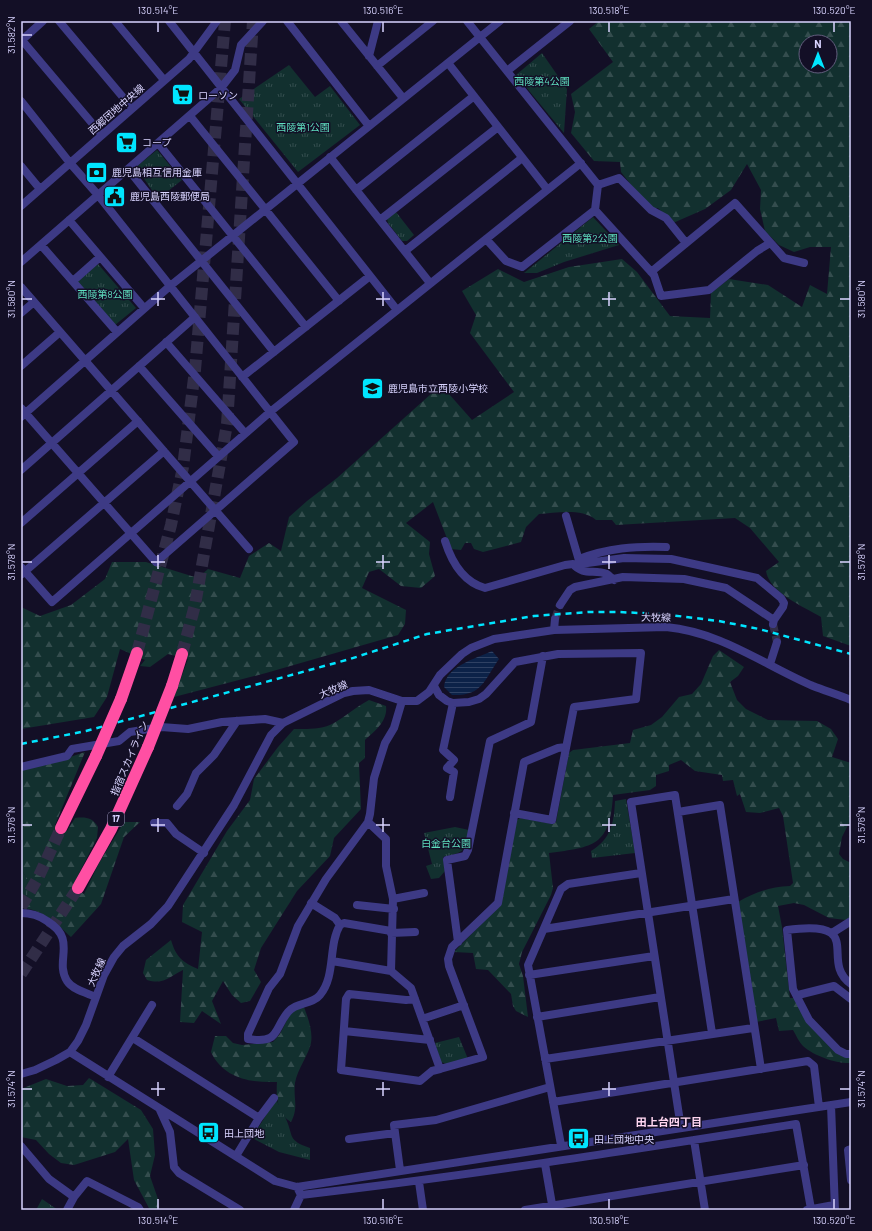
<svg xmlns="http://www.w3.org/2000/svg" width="872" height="1231" viewBox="0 0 872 1231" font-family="Barlow,'Noto Sans JP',sans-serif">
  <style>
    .forest { fill: url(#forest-firs); fill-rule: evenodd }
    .cemetery { fill: url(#cemetery-stones) }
    .park { fill: url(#park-tufts) }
    .water { fill: url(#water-rules) }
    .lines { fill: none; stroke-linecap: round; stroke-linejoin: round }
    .minor-tunnel { stroke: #312d47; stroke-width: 8; stroke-dasharray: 8 4; stroke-linecap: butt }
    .highway-tunnel { stroke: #312d47; stroke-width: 12; stroke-dasharray: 12 6; stroke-linecap: butt }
    .minor { stroke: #3d3a85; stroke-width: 8 }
    .highway { stroke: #ff4fa3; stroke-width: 12 }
    .rail { stroke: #00e5ff; stroke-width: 2.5; stroke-dasharray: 6 5; stroke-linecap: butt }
    .highway-bridge { stroke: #ff4fa3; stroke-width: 12 }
    .ticks { fill: none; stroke: #d9d4ff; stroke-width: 1.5 }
    .labels { text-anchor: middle; stroke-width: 3; stroke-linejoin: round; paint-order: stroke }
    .shield { fill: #130f26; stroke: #9e99be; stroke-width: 1 }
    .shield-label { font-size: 9px; font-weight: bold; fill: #d9d4ff }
    .park-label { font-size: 10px; fill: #5fe0c0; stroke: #130f26 }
    .poi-label { font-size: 10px; fill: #d9d4ff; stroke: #130f26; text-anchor: start }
    .street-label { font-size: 10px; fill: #d9d4ff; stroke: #130f26 }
    .neighbourhood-label { font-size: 11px; font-weight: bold; fill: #ffd6f0; stroke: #130f26 }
    .neatline { fill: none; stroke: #d9d4ff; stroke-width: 1.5 }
    .ticks-label { font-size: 10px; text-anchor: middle; fill: #d9d4ff }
  </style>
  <defs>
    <pattern id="forest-firs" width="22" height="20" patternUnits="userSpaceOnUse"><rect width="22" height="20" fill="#12302f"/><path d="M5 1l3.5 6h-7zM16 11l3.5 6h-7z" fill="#344d4e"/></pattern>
    <pattern id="cemetery-stones" width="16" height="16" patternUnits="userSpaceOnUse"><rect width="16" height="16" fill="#12302f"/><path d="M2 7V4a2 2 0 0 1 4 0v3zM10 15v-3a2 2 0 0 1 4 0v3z" fill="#344d4e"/></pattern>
    <pattern id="park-tufts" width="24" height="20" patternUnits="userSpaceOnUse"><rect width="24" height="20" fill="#12302f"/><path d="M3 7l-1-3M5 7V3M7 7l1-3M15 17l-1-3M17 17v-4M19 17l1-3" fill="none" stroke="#344d4e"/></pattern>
    <pattern id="water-rules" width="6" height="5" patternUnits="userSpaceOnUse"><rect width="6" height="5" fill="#0c2248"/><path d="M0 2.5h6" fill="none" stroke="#2f4163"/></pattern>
  </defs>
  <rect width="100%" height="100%" fill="#130f26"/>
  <path class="forest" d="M599,21h252v625l-28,-10 -2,-19c-17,-10 -52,-25 -55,-46l13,-9 -29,-34 -15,-10 -119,7 -4,-5h-16c-14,-12 -40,-7 -57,-6l-13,13 -5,15 -38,10 -9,-3 -3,-6h-6l-4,7 -10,-1 -18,-47 -27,21 24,19 -1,12 6,22 -14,12 -20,-2 -22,-17 -10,3 -7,16 44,22 -1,14 -7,11 -132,38 -92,24 14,-38 -20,-5 -18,13 -10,-1 5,-6 -25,-11 -13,48 -13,20 -73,12v-122l19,9 31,-11 34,-26 7,-17h34l52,16 10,-9 32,9 9,-22 20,-13 12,8 8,-34 18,-16 30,-23 104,-93 31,35 42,-28 -44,-59 6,-18 -14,-24 36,-22 26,13 45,-15 53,-8 15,13 33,44 40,2 1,-25 18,-14 39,6 34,22 8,-22 17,9 4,-47h-21l-16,5 -15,-7 -14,-14 -5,-22 1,-19 -14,-26 -16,26 -26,19 -32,14 -15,-15 -8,1 -29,-37 -1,-10 -26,-1 -23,-28 4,-21 -4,-18 42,-32 -24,-33zM806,42h24v24h-24z
    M719,650l25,17 -6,9 -8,6 7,18 9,9 22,11 49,1 14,8 7,10 -6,18 19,6v56l-9,18 -3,17 4,5 8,4v55l-5,2 -17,-2 -25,-13 -10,-2 -16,3 4,21 8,71h5l5,13 51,46v6c-14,1 -37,-7 -48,-17 -4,-4 -7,-11 -10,-16l-14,1 -3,-13 -20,4 -18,-120c17,-10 32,-15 52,-16l3,-3 -10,-67 -4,-8 -19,5 -14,-1 -6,-18 -3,2 -4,-16 -10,1 -1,-6 -27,-4 -14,-11 -12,5v6l-13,4v11l-6,4 -37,5c-3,51 -19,52 -64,58l4,35 -2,7 -29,57 -3,12 4,12 5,41 -12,-6 -3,-5 -2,-12 -23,-24 -12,-1 -3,-16 -19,-1 47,-48 16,-84 3,-2 33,6 3,-2 13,-69 4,-3 57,-7 3,-13 18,-5 11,-8 17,-20 13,-3 9,-10 12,-28z
    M369,700l17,6c2,15 -11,25 -21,34v18l-6,5 2,46 -27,29 -4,18 -33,35 -36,57 -7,22 7,12 -11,19 -9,2 -9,-8 -9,-14 -11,20 9,23 -19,-13 -8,12 -14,-1 3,-52c-14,7 -19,15 -36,10l-4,-7 3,-13 25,-20c5,17 11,22 27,29l4,-37 -20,-10 1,-17 44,-74 23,-31 4,-21 24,-32 16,-18c13,0 28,1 40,-6 12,-7 22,-16 35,-23z
    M85,752l-30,73 12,6 8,-13c10,-1 17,-1 23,9l-1,11 -25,49 12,7 15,-31 25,-41h16l-16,15 -23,67 -30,33c-15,-14 -29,-28 -50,-29v-8l6,-3 1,-17 -7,-11v-99l28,-6z
    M304,1007c4,11 9,24 7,36 -2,11 -14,27 -16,40 -2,16 4,24 -4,39 -14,-8 -15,-26 -14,-40 -27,1 -54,-4 -66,-30l4,-16h11l7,7 9,2 31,-3 7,-8 12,-24z
    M89,1078l52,32 12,19 2,26 -5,21 8,23 1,11h-9l-16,-30 -6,-41 -13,13 -41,13 -13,-2 -12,-9 -13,-14 -15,-3v-48l25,-10 21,7 16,-1z"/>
  <path class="cemetery" d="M21,869l7,11 -1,17 -6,3z"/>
  <path class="park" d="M542,53l25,36 -3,44 -48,-58z
    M289,65l26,32 15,-11 30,39 -62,47 -59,-73z
    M157,150l25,30 -24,19 -22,-32z
    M396,212l18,23 -7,6h-5l-14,-18 -1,-5z
    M593,217l26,28 -55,17 -27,11h-13z
    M98,264l38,44 -21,17 -38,-43z
    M626,799l9,54 -43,5 -1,-7c20,-12 23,-28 24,-50z
    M455,827l14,3c-4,22 -4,22 -26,27l2,14 -6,7 -8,1 -5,-13 6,-2 -8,-31z
    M459,1037l9,22 -22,5 -5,-2 -6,-19z
    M276,1099c3,7 7,13 10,20 8,18 1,21 24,29v12l-31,-8 -27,-14z
    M42,1199l16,11h-22z"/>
  <path class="water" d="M492,651l7,8c-16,23 -17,37 -47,36l-8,-8c2,-21 31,-28 48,-36z"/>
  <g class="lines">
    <path class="minor-tunnel" d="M555,619l5,-14
      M773,624l4,18"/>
    <path class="highway-tunnel" d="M137,653l34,-128 12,-58 12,-97 30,-349
      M182,654l13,-49 32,-181 26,-403
      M21,907l18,-31 22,-48
      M21,974l57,-86"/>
    <path class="minor" d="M59,21l73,87
      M115,21l49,59
      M169,21l228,289
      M287,21l82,105
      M341,21l62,77
      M467,21l131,164
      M21,39l81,96
      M21,41l22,-20
      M369,56l9,-35
      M448,63l99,126
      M377,66l56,-45
      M507,71l63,-50
      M21,101l49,62 28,32 196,247 -138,120 -135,-154
      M190,116l149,185
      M158,143l148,184
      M330,157l100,126
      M21,166l19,23
      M128,169l146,183
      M356,190l118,-94
      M21,206l168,-147 28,-38
      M595,210l59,65 7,21 48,-6 48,-39 13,-8
      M69,220l75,88
      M380,220l118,-93
      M486,239l20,22 16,6 73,-57 3,-25 21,-7 32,32 15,8 20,25
      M41,245l76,87
      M405,251l117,-93
      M21,262l200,-174 14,-18 6,-25 22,-24
      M651,272l84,-69 49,55 20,5
      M73,281l27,-24
      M21,287l228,262
      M21,313l13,-11
      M166,342l79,91
      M21,366l39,-34
      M139,366l79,90
      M242,377l128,-101
      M21,417l149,-131 330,-265
      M21,470l174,-153
      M566,516l14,48
      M21,523l117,-102
      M445,541c6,19 18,41 40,47l80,-23 8,-1c10,12 21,5 34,10 2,1 5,5 7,6
      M579,559c29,-11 56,-13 87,-12
      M580,564l44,-6 47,1 86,19 24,20 3,5 -1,4 -9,13
      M21,567l31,35 218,-190 311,-249
      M22,574l142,-123
      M560,605l10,-15 5,-3 48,-10 61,2 42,9 48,32 -1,4
      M554,630l1,-11
      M770,664l7,-22
      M434,686l5,9 8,6 6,2 16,-1 10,-3 7,-5 29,-32 43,-8 83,-1 -5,46 -62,8 -22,113 -38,-7
      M21,767l46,-11 5,-7 47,-8 11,-9 31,-5 27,2 34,-7 43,-3 18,4
      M450,797l4,-25 -7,-4 7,-8 -11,-10 10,-47
      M177,806l10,-12 9,-21 18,-18 23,-34
      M678,812l42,-7 41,264
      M368,822l18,17v27l7,33 -2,72 20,17 29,81 43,-12 -34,-91 -1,-7 4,-12 46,-44 26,-141 34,-14 8,-1
      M154,823h13l9,11 28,19
      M393,899l31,-6
      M311,903l24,15 5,7
      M357,905l37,4
      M21,913c9,0 19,3 26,8 31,19 7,39 20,60 6,9 20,12 29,16
      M544,929l190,-30
      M391,931l-47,-8 -4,2c-12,20 -4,51 -20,70 -8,10 -24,7 -32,17 -15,18 -8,32 -40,27v-5l21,-46 11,-14 18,-48 28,-47 42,-57 2,-8 4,-36 11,-35 9,-15 8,-27
      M391,933l24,-1
      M832,933l19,-12
      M458,942l-11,-82 18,-4 3,-6 22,-109 41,-19 12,-66
      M332,961l59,10
      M529,975l125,-19
      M851,984c-33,-23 17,-65 -64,-54l6,59 16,31 29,30 8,4h5
      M798,995l36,-9 17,13
      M415,999l-9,1 -57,-6 -3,5 -5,71 79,11 12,-10 8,-2
      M537,1017l123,-20
      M422,1019l42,-14
      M344,1031l86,9
      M133,1038l126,80 -23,38
      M70,1052l205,129 22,6 554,-85
      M545,1059l208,-31
      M21,1074l14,-4 21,-10 14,-8 8,-11 8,-16 18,-50 10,-18 9,-11 28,-22 17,-18 66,-101 37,-70 12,-12 61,-30 9,-2 16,-1 33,11h15l12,-9 11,-17 22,-21 9,-6 23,-9 60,-9 112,-3c55,5 98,38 147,59 13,5 26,9 38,14
      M108,1077l44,-72
      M553,1102l255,-41 6,5 5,41
      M831,1105l4,105
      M160,1110l10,22 4,35 5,6 61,37
      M259,1118l15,-20
      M681,1128l-50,-326 44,-7 37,238
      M349,1139l46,-6
      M694,1140l11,70
      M561,1145l-33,-180 33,-76 7,-5 73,-11
      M21,1146l28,33 25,18 -7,13
      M851,1149l-3,1 3,30
      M545,1164l8,46
      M400,1170l-6,-45 42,-5 114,-33
      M419,1182l4,28
      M297,1187l4,8c166,-19 330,-45 495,-71l15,85
      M74,1197l13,-16 51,26 2,3
      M294,1210l7,-15
      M525,1210l279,-45
      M807,1210l27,-5"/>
    <path class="highway" d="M172,686l10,-32
      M121,699l16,-46
      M61,828l35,-72
      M78,888l33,-59 37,-82"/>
    <path class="rail" d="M21,744l65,-13 264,-72 77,-25 107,-18 55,-4h29l44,2 57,7 40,8 92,25"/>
    <path class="highway-bridge" d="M148,747l24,-61
      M96,756l25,-57"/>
  </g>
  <path class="ticks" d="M158,22v10M383,22v10M609,22v10M834,22v10M22,35h10M158,292v14M383,292v14M609,292v14M22,299h10M151,299h14M376,299h14M602,299h14M840,299h10M158,555v14M383,555v14M609,555v14M22,562h10M151,562h14M376,562h14M602,562h14M840,562h10M158,818v14M383,818v14M609,818v14M22,825h10M151,825h14M376,825h14M602,825h14M840,825h10M158,1082v14M383,1082v14M609,1082v14M22,1089h10M151,1089h14M376,1089h14M602,1089h14M840,1089h10M158,1199v10M383,1199v10M609,1199v10M834,1199v10"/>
  <defs>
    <symbol id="supermarket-square" viewBox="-11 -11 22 22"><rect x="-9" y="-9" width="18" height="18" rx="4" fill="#00e5ff" stroke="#130f26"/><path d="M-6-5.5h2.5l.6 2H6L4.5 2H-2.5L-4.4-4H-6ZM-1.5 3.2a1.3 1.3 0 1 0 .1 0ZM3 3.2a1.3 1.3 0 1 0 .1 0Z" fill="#111"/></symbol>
    <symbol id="bank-square" viewBox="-11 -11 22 22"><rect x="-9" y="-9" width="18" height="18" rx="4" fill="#00e5ff" stroke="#130f26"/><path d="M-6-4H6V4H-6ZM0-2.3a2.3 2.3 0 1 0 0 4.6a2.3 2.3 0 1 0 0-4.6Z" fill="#111"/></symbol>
    <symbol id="civic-square" viewBox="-11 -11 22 22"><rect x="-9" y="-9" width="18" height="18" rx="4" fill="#00e5ff" stroke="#130f26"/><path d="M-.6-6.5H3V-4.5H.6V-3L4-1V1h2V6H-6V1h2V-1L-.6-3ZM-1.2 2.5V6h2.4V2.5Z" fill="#111"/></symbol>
    <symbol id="school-square" viewBox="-11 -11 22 22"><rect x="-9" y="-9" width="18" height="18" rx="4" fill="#00e5ff" stroke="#130f26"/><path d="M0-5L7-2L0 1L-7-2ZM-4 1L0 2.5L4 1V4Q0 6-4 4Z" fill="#111"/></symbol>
    <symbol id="bus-square" viewBox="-11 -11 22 22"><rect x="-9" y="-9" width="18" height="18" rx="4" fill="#00e5ff" stroke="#130f26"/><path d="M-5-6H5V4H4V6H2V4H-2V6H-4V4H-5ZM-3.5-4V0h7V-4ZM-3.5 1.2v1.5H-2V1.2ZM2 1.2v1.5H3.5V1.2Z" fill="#111"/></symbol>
  </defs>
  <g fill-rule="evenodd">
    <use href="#supermarket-square" x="170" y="82" width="25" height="25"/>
    <use href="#supermarket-square" x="114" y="130" width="25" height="25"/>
    <use href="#bank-square" x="84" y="160" width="25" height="25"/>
    <use href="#civic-square" x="102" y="184" width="25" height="25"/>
    <use href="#school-square" x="360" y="376" width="25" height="25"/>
    <use href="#bus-square" x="196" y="1120" width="25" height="25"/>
    <use href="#bus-square" x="566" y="1126" width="25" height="25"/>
  </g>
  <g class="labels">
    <rect class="shield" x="108" y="812" width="16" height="14" rx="3"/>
    <g class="shield-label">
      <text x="116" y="822">17</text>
    </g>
    <g class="park-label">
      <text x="542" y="85">西陵第4公園</text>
      <text x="303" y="131">西陵第1公園</text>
      <text x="590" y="242">西陵第2公園</text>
      <text x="105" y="298">西陵第8公園</text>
      <text x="446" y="847">白金台公園</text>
    </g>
    <g class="poi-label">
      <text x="198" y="99">ローソン</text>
      <text x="142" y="146">コープ</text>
      <text x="112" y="176">鹿児島相互信用金庫</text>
      <text x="130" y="200">鹿児島西陵郵便局</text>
      <text x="388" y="392">鹿児島市立西陵小学校</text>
      <text x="224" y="1137">田上団地</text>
      <text x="594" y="1143">田上団地中央</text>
    </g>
    <g class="street-label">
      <text transform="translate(116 109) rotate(-41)" y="4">西郷団地中央線</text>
      <text transform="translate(656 617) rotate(1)" y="4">大牧線</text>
      <text transform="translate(333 689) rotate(-23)" y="4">大牧線</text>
      <text transform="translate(129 758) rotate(-67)" y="4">指宿スカイライン</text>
      <text transform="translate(96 972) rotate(-66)" y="4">大牧線</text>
    </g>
    <g class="neighbourhood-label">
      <text x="669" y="1126">田上台四丁目</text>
    </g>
  </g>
  <rect width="872" height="1231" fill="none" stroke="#130f26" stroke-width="44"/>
  <g transform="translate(818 54)"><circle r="19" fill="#130f26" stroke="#625e7d"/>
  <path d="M0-3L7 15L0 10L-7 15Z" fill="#00e5ff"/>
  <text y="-6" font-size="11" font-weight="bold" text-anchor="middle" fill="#d9d4ff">N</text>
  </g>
  <rect x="22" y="22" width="828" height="1187" class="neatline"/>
  <g class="ticks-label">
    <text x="158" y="14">130.514°E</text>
    <text x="383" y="14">130.516°E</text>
    <text x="609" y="14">130.518°E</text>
    <text x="834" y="14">130.520°E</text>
    <text transform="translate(11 35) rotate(-90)" y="4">31.582°N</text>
    <text transform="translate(11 299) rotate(-90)" y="4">31.580°N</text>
    <text transform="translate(861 299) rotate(-90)" y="4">31.580°N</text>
    <text transform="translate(11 562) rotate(-90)" y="4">31.578°N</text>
    <text transform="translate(861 562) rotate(-90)" y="4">31.578°N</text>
    <text transform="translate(11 825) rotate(-90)" y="4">31.576°N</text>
    <text transform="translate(861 825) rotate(-90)" y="4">31.576°N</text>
    <text transform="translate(11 1089) rotate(-90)" y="4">31.574°N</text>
    <text transform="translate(861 1089) rotate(-90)" y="4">31.574°N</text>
    <text x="158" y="1224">130.514°E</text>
    <text x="383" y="1224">130.516°E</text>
    <text x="609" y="1224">130.518°E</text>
    <text x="834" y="1224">130.520°E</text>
  </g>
</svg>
